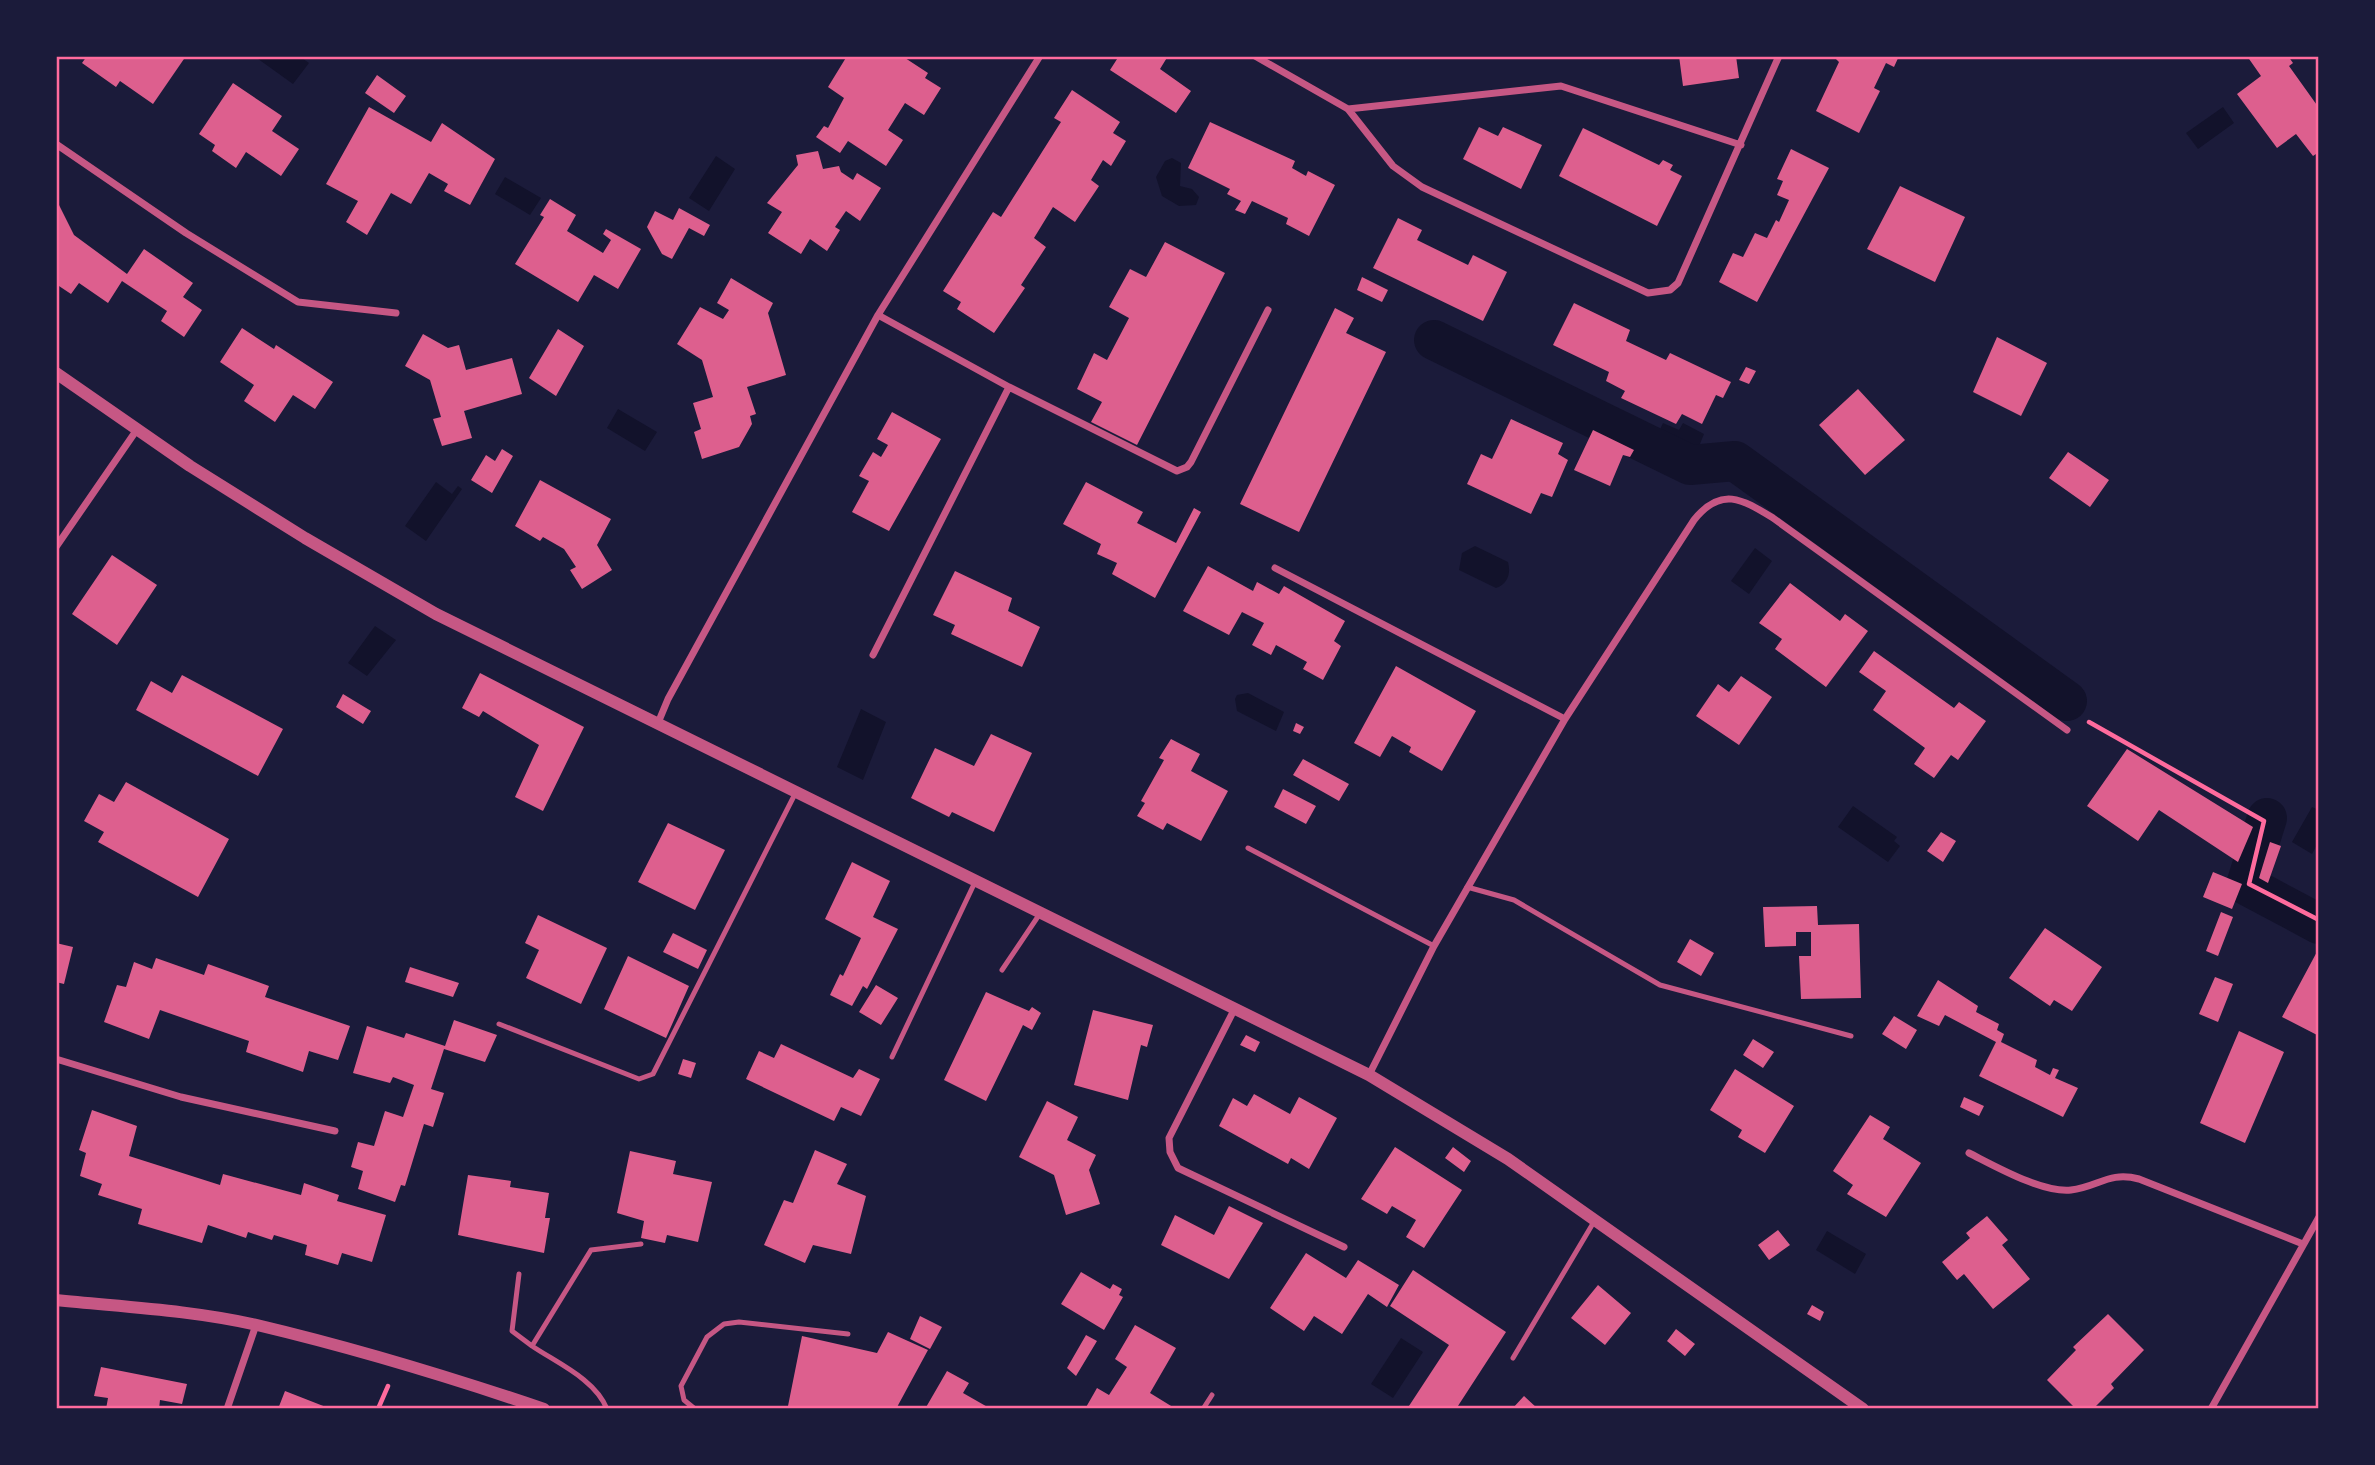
<svg xmlns="http://www.w3.org/2000/svg" width="2375" height="1465" viewBox="0 0 2375 1465" font-family="Rubik,sans-serif">
  <style>
    .water { fill: #12122b }
    .lines { fill: none; stroke-linecap: round; stroke-linejoin: round }
    .canal { stroke: #12122b; stroke-width: 40 }
    .building { fill: #dd5f8e }
    .path { stroke: #ff6b9d; stroke-width: 4.5 }
    .service { stroke: #c65784; stroke-width: 5 }
    .minor { stroke: #c65784; stroke-width: 7 }
    .tertiary { stroke: #c65784; stroke-width: 12 }
    .neatline { fill: none; stroke: #ff6b9d; stroke-width: 2.5 }
  </style>
  <rect width="100%" height="100%" fill="#1b1b3a"/>
  <path class="water" d="M254,56h45l10,7 -16,21z
    M2223,107l11,16 -36,26 -12,-16z
    M716,156l19,13 -26,42 -20,-13z
    M1172,158l9,5 -1,23 12,3 7,8 -3,8 -17,1 -17,-10 -6,-19 9,-16z
    M505,177l36,21 -11,17 -35,-21z
    M618,409l39,23 -12,19 -38,-23z
    M1663,423l16,7 4,-7 21,11 -9,22 -39,-18z
    M436,482l16,12 6,-8 4,3 -36,52 -21,-15z
    M1475,546l33,16c3,11 0,22 -12,26l-37,-18 3,-17z
    M1755,548l17,13 -23,33 -18,-13z
    M375,626l21,14 -29,36 -19,-13z
    M1248,693l36,19 -8,19 -39,-20 -2,-12 2,-4z
    M861,709l25,13 -23,58 -26,-13z
    M1853,806l44,31 -3,4 6,5 -12,16 -50,-35z
    M2312,807l7,3v31l-7,13 -20,-12z
    M1827,1231l39,23 -11,20 -39,-24z
    M1401,1338l22,14 -30,46 -22,-14z"/>
  <g class="lines">
    <path class="canal" d="M1434,340l256,125 45,-4 332,240
      M2267,818l-21,67 73,39"/>
  </g>
  <path class="building" d="M87,56h99l-33,48 -33,-23 -4,6 -34,-24z
    M847,56h55l26,17 -3,5 16,10 -17,27 -19,-12 -17,27 15,10 -17,26 -38,-25 -8,12 -24,-16 8,-11 4,2 16,-30 -16,-11z
    M1119,56h49l-8,13 31,22 -15,22 -66,-43z
    M1679,56h57l3,22 -56,8z
    M1833,56h66l-5,11 -8,-4 -12,25 6,3 -21,42 -43,-22 23,-49z
    M2247,56h41l5,7 -4,3 30,42v44l-6,4 -17,-22 -19,14 -40,-54 24,-18z
    M377,75l29,21 -12,17 -29,-20z
    M233,83l49,33 -10,15 27,18 -18,27 -35,-24 -10,16 -24,-17 3,-6 -16,-11z
    M1072,90l48,32 -7,11 13,8 -15,25 -8,-6 -12,20 8,6 -24,36 -22,-15 -19,31 12,9 -25,38 4,3 -31,45 -37,-24 4,-7 -18,-11 50,-79 8,5 58,-92 2,-3 -7,-4z
    M369,107l62,35 11,-19 53,36 -25,46 -26,-14 4,-7 -19,-11 -18,31 -20,-11 -24,42 -21,-13 12,-21 -32,-17z
    M1210,122l85,39 -3,7 14,8 2,-5 27,14 -26,51 -23,-12 2,-6 -36,-17 -7,13 -10,-4 6,-9 -14,-7 3,-5 -42,-21z
    M1479,127l19,9 5,-9 39,18 -21,44 -58,-30z
    M1583,128l76,37 4,-5 10,5 -3,5 12,6 -25,50 -98,-50z
    M1791,149l38,19 -72,134 -38,-20 14,-29 10,4 12,-24 12,5 9,-18 3,2 10,-22 -12,-5 6,-14 -6,-2z
    M818,151l5,18 16,-3 2,6 12,8 4,-7 24,15 -21,33 -14,-10 -11,16 5,3 -13,21 -17,-12 -9,15 -33,-21 14,-21 -15,-9 31,-38 -2,-10z
    M1900,186l65,31 -30,65 -68,-33z
    M56,199l18,36 53,39 17,-25 49,34 -10,14 19,13 -18,27 -23,-16 6,-10 -45,-30 -14,22 -29,-20 -8,11 -15,-10z
    M550,199l26,16 -9,16 36,22 8,-13 -8,-6 3,-5 35,20 -23,40 -24,-14 -16,27 -63,-38 29,-47 -4,-2z
    M679,208l31,17 -6,11 -15,-8 -17,31 -10,-5 -15,-27 8,-16 18,9z
    M1398,218l24,12 -5,10 51,25 5,-10 34,17 -24,49 -110,-53z
    M1165,242l60,31 -88,172 -46,-23 11,-20 -25,-13 17,-36 13,7 22,-42 -20,-11 21,-38 16,8z
    M1362,277l26,13 -6,12 -25,-12z
    M731,278l42,25 -5,10 18,62 -39,12 9,27 -6,2 2,8 -13,23 -37,12 -8,-27 7,-3 -8,-26 20,-6 -11,-37 -25,-16 23,-37 23,12 6,-9 -12,-7z
    M1574,303l56,27 -4,11 40,19 4,-7 61,29 -8,16 -7,-3 -14,29 -20,-10 -6,10 -55,-26 4,-7 -19,-10 3,-9 -56,-27z
    M1335,308l19,10 -8,15 40,19 -87,180 -59,-28z
    M242,328l32,21 2,-4 57,37 -18,27 -22,-14 -18,27 -31,-21 10,-16 -34,-23z
    M558,329l26,17 -28,50 -27,-18z
    M423,334l25,14 11,-3 7,25 46,-12 10,36 -58,17 8,27 -30,8 -9,-27 8,-2 -11,-37 -25,-14z
    M1997,337l50,26 -26,53 -48,-24z
    M1746,367l10,4 -7,13 -10,-4z
    M1858,389l47,51 -40,35 -46,-50z
    M892,412l49,27 -52,92 -37,-19 17,-31 -10,-5 14,-24 8,5 7,-12 -11,-6z
    M1511,419l52,24 -5,11 10,6 -16,37 -11,-4 -10,21 -64,-30 14,-30 11,5z
    M1593,430l41,20 -4,7 -7,-2 -13,31 -36,-16z
    M502,449l11,7 -21,37 -21,-13 15,-25 9,6z
    M2068,452l41,28 -19,27 -41,-29z
    M540,480l71,39 -14,26 15,25 -30,19 -12,-19 6,-3 -12,-18 -21,-12 -3,4 -25,-15z
    M1086,482l57,30 -6,11 39,20 18,-35 7,4 -46,86 -43,-24 5,-11 -20,-9 4,-10 -38,-20z
    M112,555l45,30 -40,60 -45,-31z
    M1208,566l45,25 4,-9 22,12 5,-8 61,35 -11,20 7,5 -18,34 -20,-11 4,-7 -31,-17 -5,10 -19,-10 12,-22 -22,-11 -13,23 -46,-24z
    M955,571l57,27 -4,13 32,16 -18,40 -71,-33 4,-9 -22,-10z
    M1790,583l50,38 5,-7 23,17 -42,56 -51,-38 7,-10 -23,-16z
    M1874,651l80,57 5,-6 27,19 -28,39 -7,-5 -17,23 -20,-14 11,-16 -52,-38 13,-19 -27,-19z
    M1396,666l80,45 -34,60 -33,-19 2,-5 -19,-11 -12,21 -26,-14z
    M480,673l104,54 -41,84 -28,-14 24,-52 -56,-34 -4,6 -17,-9z
    M182,675l101,54 -25,47 -122,-66 15,-29 21,12z
    M1741,676l31,21 -33,48 -43,-29 22,-32 11,8z
    M343,694l28,17 -8,13 -27,-17z
    M1296,723l8,4 -4,7 -7,-3z
    M991,734l41,19 -38,79 -42,-20 -3,5 -38,-19 24,-50 39,18z
    M1171,739l29,15 -9,17 37,20 -27,50 -34,-18 -4,7 -26,-14 8,-13 -4,-2 23,-41 -5,-2z
    M2127,749l126,78 -15,35 -79,-52 -21,31 -51,-35z
    M1303,759l46,25 -10,17 -46,-26z
    M126,782l103,57 -31,58 -100,-55 6,-10 -20,-11 15,-27 15,8z
    M1283,789l33,17 -10,18 -32,-17z
    M668,823l57,27 -30,60 -57,-28z
    M1941,832l15,9 -13,21 -16,-11z
    M2270,842l11,4 -13,37 -9,-5z
    M852,862l38,19 -17,36 25,12 -31,60 -4,-3 -11,20 -22,-11 10,-21 3,2 18,-38 -36,-19z
    M2213,872l29,12 -10,25 -29,-12z
    M1817,906l1,19 41,-1 2,74 -60,1 -2,-43h12v-24h-15v14l-31,1 -2,-40z
    M2221,912l12,5 -15,39 -12,-5z
    M538,915l69,33 -26,56 -55,-26 13,-28 -14,-7z
    M2045,928l57,39 -30,44 -18,-11 -4,6 -41,-28z
    M673,933l34,17 -9,19 -35,-17z
    M1690,939l24,14 -13,23 -24,-14z
    M56,943l17,4 -9,37 -8,-2z
    M2319,948v88l-37,-19z
    M628,956l61,30 -23,52 -62,-29z
    M156,958l48,17 4,-11 61,22 -4,11 85,29 -12,34 -29,-9 -6,21 -57,-20 3,-11 -89,-31 -11,29 -45,-17 13,-37 9,2 8,-25 18,7z
    M410,967l49,16 -6,14 -48,-15z
    M2215,977l18,7 -15,38 -19,-8z
    M1938,980l40,26 -2,6 23,12 -2,6 7,4 -3,8 36,18 -2,7 15,8 3,-7 6,2 -4,8 23,10 -15,29 -84,-41 17,-34 -51,-27 -6,11 -22,-10z
    M876,985l22,13 -17,27 -22,-13z
    M986,992l43,19 3,-4 9,6 -9,17 -9,-5 -37,76 -42,-21z
    M1093,1010l60,15 -6,22 -6,-2 -13,55 -54,-15z
    M1894,1016l23,14 -11,19 -24,-15z
    M454,1020l43,15 -12,27 -41,-13 -13,40 13,4 -11,34 -9,-3 -19,62 -4,-1 -6,17 -37,-13 5,-18 -12,-4 7,-25 16,4 11,-35 18,6 11,-32 -21,-8 -3,6 -37,-10 14,-47 37,12 2,-5 39,13z
    M2239,1031l45,21 -39,91 -45,-20z
    M1246,1035l14,7 -5,10 -15,-7z
    M1753,1039l21,13 -11,16 -20,-13z
    M781,1044l72,34 6,-9 21,10 -19,37 -20,-9 -7,14 -88,-42 13,-28 15,7z
    M683,1059l13,4 -5,15 -13,-4z
    M1735,1069l59,37 -29,47 -27,-16 4,-7 -32,-20z
    M1254,1094l36,20 9,-17 38,21 -28,51 -18,-11 -3,6 -69,-38 14,-28 14,8z
    M1964,1097l20,9 -5,10 -19,-9z
    M1047,1101l31,16 -11,23 29,15 -7,15 11,34 -34,11 -12,-40 -35,-18z
    M92,1110l45,16 -8,30 91,29 3,-11 78,21 3,-12 35,12 -2,6 49,14 -14,47 -30,-9 -4,12 -33,-10 2,-10 -33,-10 -2,5 -24,-8 -2,6 -38,-13 -6,18 -64,-19 4,-15 -44,-14 4,-11 -22,-8 6,-23 -7,-3z
    M1870,1115l20,12 -7,12 38,24 -35,54 -39,-23 6,-9 -20,-14z
    M1395,1147l67,43 -38,58 -18,-11 10,-17 -24,-14 -5,8 -26,-15z
    M1453,1147l18,14 -7,11 -19,-14z
    M815,1150l32,14 -10,20 29,12 -15,58 -38,-9 -8,18 -41,-18 20,-45 9,3z
    M630,1151l46,10 -3,13 39,8 -14,60 -31,-7 -2,8 -24,-5 3,-17 -27,-8z
    M468,1175l43,6 -1,6 39,6 -4,25h5l-6,35 -86,-18z
    M1229,1206l34,17 -34,56 -68,-34 14,-30 39,20z
    M1987,1216l21,24 -6,5 28,34 -37,30 -29,-35 -7,6 -15,-18 28,-24 -4,-5z
    M1778,1230l12,15 -21,15 -11,-15z
    M1306,1253l40,25 12,-18 41,25 -12,22 -19,-13 -26,40 -28,-18 -10,15 -34,-23z
    M1413,1270l93,62 -50,77h-49l42,-64 -59,-39z
    M1081,1272l29,17 3,-5 9,5 -3,6 4,2 -19,33 -43,-26z
    M1598,1285l33,28 -26,32 -34,-27z
    M1812,1305l12,7 -4,9 -13,-7z
    M2108,1314l36,36 -33,34 3,4 -21,21h-17l-29,-29 29,-30 -3,-3z
    M920,1316l22,11 -12,22 -20,-10z
    M1135,1325l41,23 -26,45 26,16h-91l12,-21 12,7 18,-28 -12,-8z
    M1676,1329l19,15 -10,12 -18,-15z
    M888,1332l40,18 -32,59h-92l-16,-3 14,-70 75,17z
    M1086,1335l11,6 -21,35 -9,-8z
    M101,1367l86,17 -5,20 -22,-4 -1,9h-53l2,-11 -14,-2z
    M947,1371l22,12 -6,10 28,16h-66z
    M285,1391l46,18h-53z
    M1524,1396l14,13h-26z"/>
  <g class="lines">
    <path class="path" d="M2089,722l175,99 -15,63 70,36
      M378,1409l10,-23"/>
    <path class="service" d="M1248,848l186,98
      M1467,887l47,13 146,85 191,51
      M1002,970l39,-58
      M499,1024l140,55 14,-5 143,-282
      M892,1057l84,-177
      M519,1274l-7,57 20,15
      M1513,1358l82,-138
      M607,1409c-12,-30 -50,-46 -75,-63l59,-96 50,-6
      M695,1409l-11,-9 -3,-14 26,-49 17,-13 15,-2 109,12
      M1203,1409l9,-14"/>
    <path class="minor" d="M1255,56l93,53 45,57 29,21 226,106 22,-3 8,-7 101,-227
      M1348,109l213,-23 180,59
      M56,144l130,89 112,69 98,11
      M878,315l131,72 168,84 10,-4 4,-5 77,-152
      M56,547l82,-119
      M1275,568l290,151
      M873,655l136,-268
      M658,723l10,-24 210,-384 162,-259
      M1235,1008l-66,130 1,14 8,16 166,79
      M56,1059l125,38 154,34
      M1369,1075l65,-129 131,-227 129,-199c27,-34 48,-21 79,-2l294,212
      M1969,1153c26,13 73,40 102,37 27,-3 38,-19 68,-11l164,65
      M227,1409l29,-84
      M2211,1409l108,-192"/>
    <path class="tertiary" d="M56,373l134,93 115,72 131,76 933,461 139,84 355,250
      M56,1300c67,7 135,10 201,25 97,23 193,52 287,84"/>
  </g>
  <rect width="2375" height="1465" fill="none" stroke="#1b1b3a" stroke-width="116"/>
  <rect x="58" y="58" width="2259" height="1349" class="neatline"/>
</svg>
